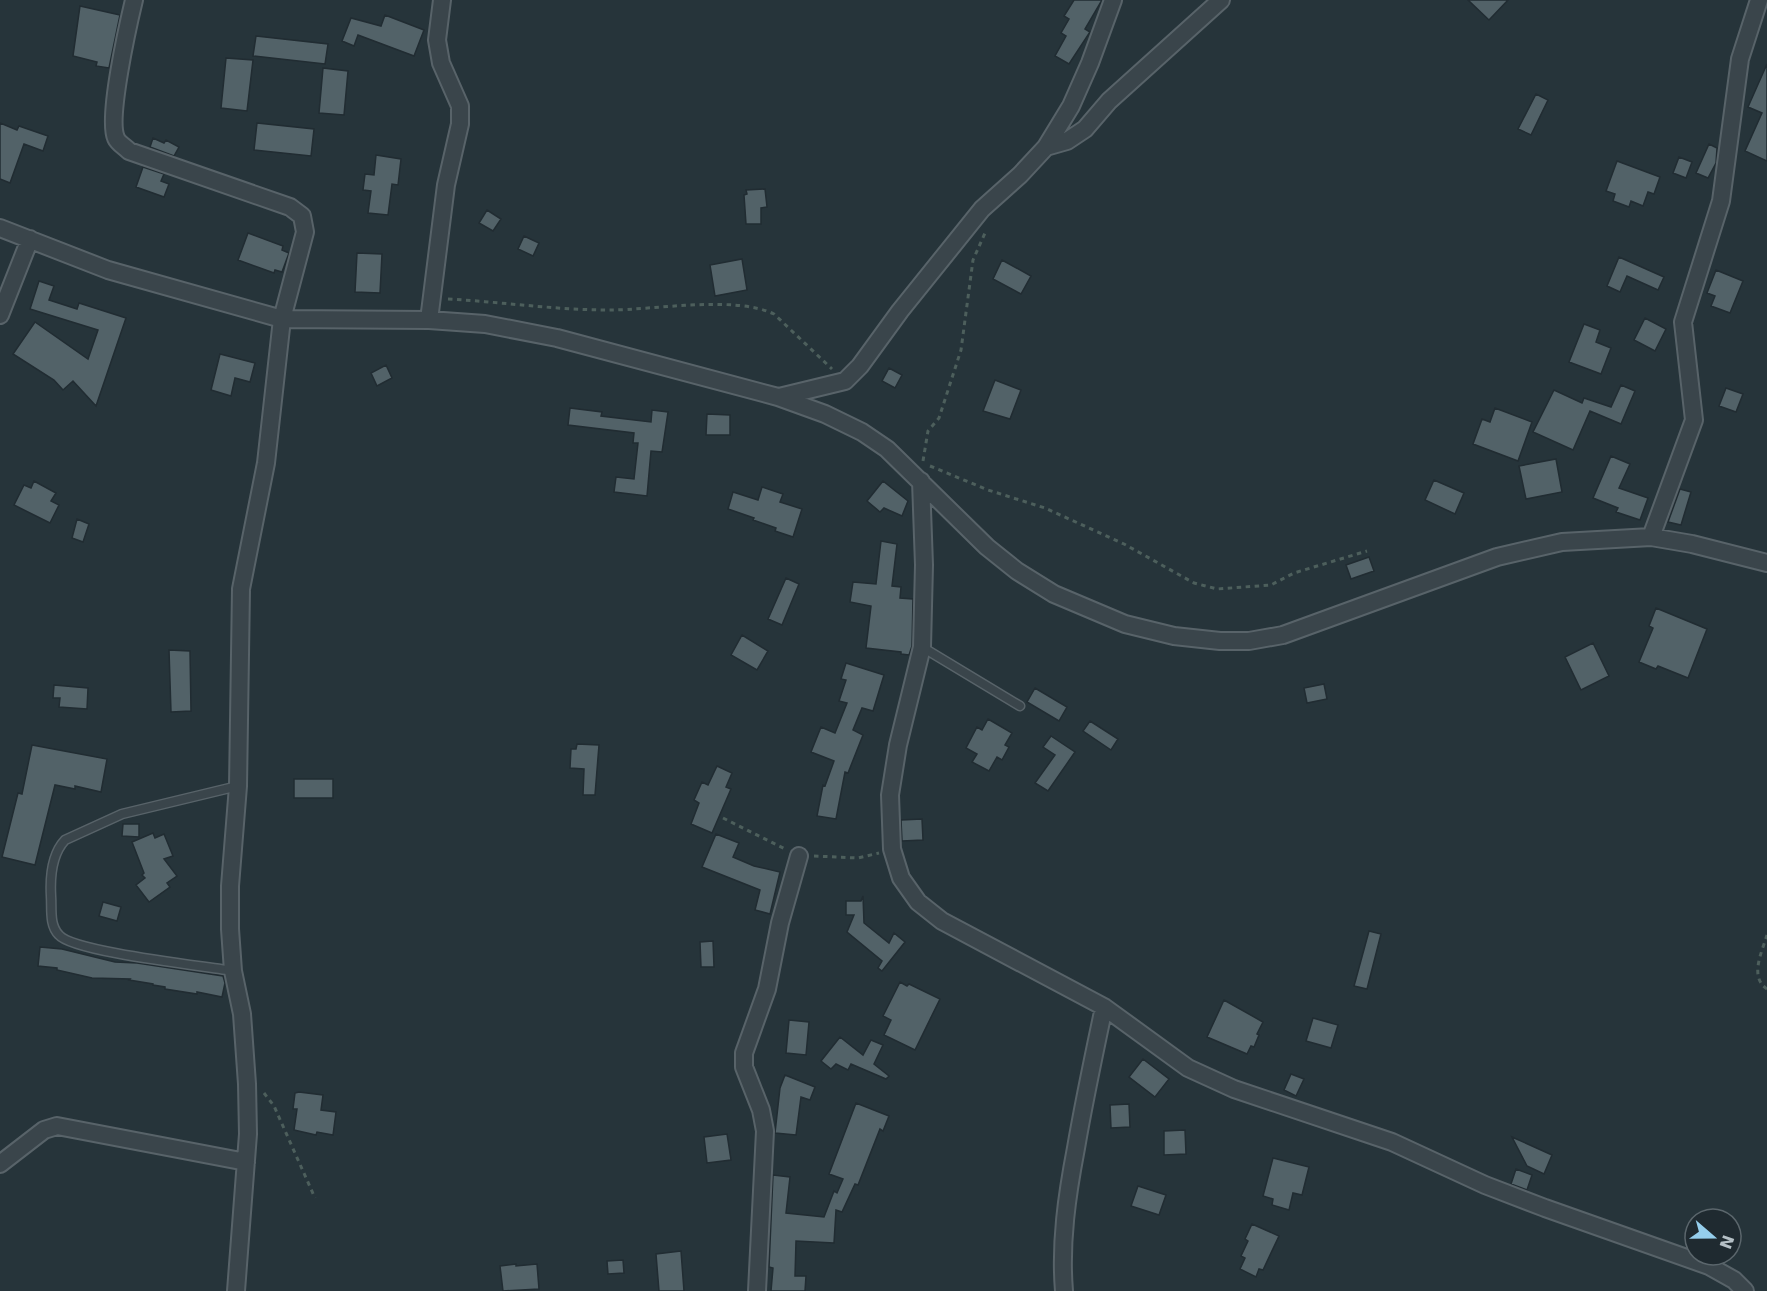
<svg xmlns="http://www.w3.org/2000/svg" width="1767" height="1291" viewBox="0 0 1767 1291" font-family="'DejaVu Sans',sans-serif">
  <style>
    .building { fill: #526268; stroke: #212c32; stroke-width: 1.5 }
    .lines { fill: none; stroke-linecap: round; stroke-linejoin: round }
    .service-casing { stroke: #586369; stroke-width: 11 }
    .minor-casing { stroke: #586369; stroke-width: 20 }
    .path { stroke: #4d5f5c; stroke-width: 3; stroke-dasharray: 4.5 4.5; stroke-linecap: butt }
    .service { stroke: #3a454b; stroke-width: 8 }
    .minor { stroke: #3a454b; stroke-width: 16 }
  </style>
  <rect width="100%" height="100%" fill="#26343a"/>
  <path class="building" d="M1074,0h28l-17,29 5,3 -21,32 -14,-8 11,-20 -5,-3 8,-14 -5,-3z
    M1468,0h40l-19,20z
    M80,6l40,9 -11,53 -13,-2 1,-4 -24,-6z
    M385,15l39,15 -10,26 -56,-21 -4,11 -12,-5 9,-23 30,8z
    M256,36l72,8 -3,20 -72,-8z
    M226,58l27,2 -6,51 -26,-3z
    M1767,64v97l-22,-10 17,-38 -14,-6z
    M323,68l25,3 -4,44 -25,-2z
    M1536,94l12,6 -17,35 -13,-6z
    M0,123l17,7 2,-4 29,10 -5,15 -19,-7 -14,39 -10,-4z
    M257,123l57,6 -3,27 -57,-6z
    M153,138l11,5 2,-3 13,7 -5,9 -24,-9z
    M1709,144l8,4 -1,15 -8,15 -12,-5z
    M376,155l25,4 -3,26 -6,-1 -4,31 -20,-2 3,-22 -8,-1 2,-16 9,1z
    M1679,157l13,5 -6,16 -13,-5z
    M1617,161l43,16 -6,17 -6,-2 -5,14 -12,-5 -2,6 -16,-6 2,-7 -9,-3z
    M143,167l21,7 -3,7 8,3 -5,13 -28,-10z
    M765,189l2,18 -6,1v16h-15l-2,-29 3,-1 -1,-4z
    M487,210l14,9 -8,12 -14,-8z
    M248,233l35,13 -1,4 7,3 -7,19 -7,-2 -1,3 -36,-13z
    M524,236l15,7 -6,13 -15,-7z
    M357,253l25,1 -2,39 -25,-1z
    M1619,257l45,20 -6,13 -31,-14 -7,16 -13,-6z
    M742,259l5,31 -32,6 -5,-31z
    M1002,260l29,16 -10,18 -28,-15z
    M1716,270l27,11 -13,32 -19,-7 4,-10 -8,-3z
    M39,281l15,5 -5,14 28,9 2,-6 47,15 -30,88 -23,-25 -10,9 -9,-10 -41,-26 22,-32 53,37 10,-29 -68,-21z
    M1645,318l21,11 -11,22 -21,-11z
    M1584,324l16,6 -4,12 15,6 -10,26 -32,-12z
    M220,354l35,9 -5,19 -15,-4 -4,18 -20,-6z
    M386,365l6,13 -15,8 -6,-13z
    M889,368l13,7 -7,13 -13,-7z
    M995,380l26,10 -11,29 -27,-8z
    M1621,385l14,6 -14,33 -31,-13 -17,39 -40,-18 21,-42 28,13 2,-5 27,9z
    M1726,388l17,6 -7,18 -17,-6z
    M570,408l32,4 -1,4 50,6 1,-12 16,2 -6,40 -11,-1 -4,45 -33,-4 2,-15 18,2 4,-36h-5l1,-10 -66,-8z
    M1495,408l37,14 -14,39 -45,-17 9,-25 8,3z
    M707,414l23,1v20h-24z
    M1611,456l19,8 -11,24 29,10 -8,22 -24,-8 2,-4 -25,-10z
    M1556,459l6,33 -36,7 -7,-33z
    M1434,480l30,13 -9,21 -30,-14z
    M34,481l22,12 -5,8 8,4 -9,18 -36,-18 10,-20 7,3z
    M883,481l25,20 -6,15 -18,-8 -4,4 -13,-11z
    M762,487l21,7 -3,8 22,7 -9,28 -18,-6 1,-3 -23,-8 1,-2 -26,-9 5,-17 25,8z
    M1680,489l11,3 -10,33 -13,-3z
    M77,519l12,5 -6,18 -11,-4z
    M881,541l16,3 -5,42 9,1 -1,11 13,1 -1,47 -3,9 -8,-1v-2l-35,-4 5,-42 -21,-4 3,-20 23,2z
    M1369,557l5,14 -23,8 -5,-14z
    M786,578l13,6 -17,41 -14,-6z
    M1656,608l51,21 -19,49 -30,-12 -2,3 -17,-7 14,-34 -4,-2z
    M742,635l26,16 -11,19 -26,-15z
    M1593,643l16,33 -28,14 -16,-33z
    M169,650l21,1 1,60 -20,1z
    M846,663l38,12 -11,36 -11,-3 -9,22 10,5 -15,38 -3,-1 -9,47 -19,-3 6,-31 2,1 9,-25 -23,-9 10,-25 14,6 12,-30 -8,-2 7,-21 -5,-1z
    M1324,684l3,15 -20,4 -3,-15z
    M54,685l34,3 -1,21 -28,-2 1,-9h-7z
    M1035,688l32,19 -8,14 -32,-19z
    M988,719l24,14 -7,12 4,2 -7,13 -5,-3 -8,14 -17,-9 5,-8 -11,-6 11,-21 5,3z
    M1090,721l28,18 -7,11 -28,-19z
    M1051,736l24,16 -27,39 -13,-8 20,-28 -12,-8z
    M577,744l22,1 -4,50h-12l1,-26 -14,-1 1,-19h5z
    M32,745l75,14 -6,33 -26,-6v3l-20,-4 -20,80 -33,-8 16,-64 4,1z
    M717,766l15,7 -6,14 5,2 -19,44 -21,-9 8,-21 -5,-3 8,-18 6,3z
    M294,779h39v19h-39z
    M922,819l1,21 -21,1 -1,-21z
    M123,824h16v13l-17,-1z
    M153,833l2,5 9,-4 9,22 -9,3 13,17 -10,7 3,4 -21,15 -13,-17 9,-7 -3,-3 2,-2 -12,-31z
    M716,834l23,9 -6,14 21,9 26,6 -10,42 -15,-4 5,-20 -58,-23z
    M863,896l1,27 25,20 5,-10 11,9 -23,29 -4,-3 4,-7 -35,-29 7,-17h-8v-14h15z
    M103,902l18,5 -4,14 -18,-5z
    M1369,931l12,3 -14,55 -13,-3z
    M713,941l1,26h-13l-1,-25z
    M40,947l22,2 53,13 22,1 86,13 2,7 -3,14 -25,-5v2l-32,-5v-2l-12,-2v-1l-24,-4 1,-1 -38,-1 -35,-8v-2l-19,-2z
    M900,982l7,4 2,-2 31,15 -25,51 -31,-15 7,-15 -8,-4z
    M1224,1000l39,22 -6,12 2,1 -5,12 -3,-1 -4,8 -40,-17z
    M1313,1018l25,7 -7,23 -25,-7z
    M789,1020l20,2 -3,33 -20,-2z
    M840,1037l23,18 8,-15 12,5 -9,19 15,12 -3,3 -35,-15 -3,6 -12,-6 -5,5 -10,-8z
    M1143,1059l26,20 -14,18 -26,-20z
    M1291,1074l13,5 -8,17 -12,-6z
    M785,1075l30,12 -5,13 -9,-3 -5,38 -21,-2 5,-45z
    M299,1092l24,3 -2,15 15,2 -3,23 -16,-3 -1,3 -22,-5 3,-21h-4l2,-16z
    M856,1103l33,13 -6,15 -3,-2 -22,56 -3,-1 -13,28 -6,-2 -2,33 -38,-2 -1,35h11l-1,15h-34l2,-23 -4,-1 4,-92 17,2 -4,36 38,4 10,-26 3,2 6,-14 -14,-5z
    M1129,1104l1,23 -19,1 -1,-23z
    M1185,1130l1,24 -22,1v-24z
    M727,1134l4,26 -24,3 -3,-26z
    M1512,1137l40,18 -8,19 -17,-8z
    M1273,1158l36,9 -7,28 -9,-2 -4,17 -17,-5 1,-6 -10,-3z
    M1516,1169l16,6 -5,15 -16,-6z
    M1138,1186l28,9 -7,20 -28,-9z
    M1252,1224l27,12 -16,34 -4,-1 -3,8 -16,-8 5,-11 -4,-2 7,-15 -3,-2z
    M681,1251l3,40h-25l-3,-37z
    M623,1260l1,13 -16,1 -1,-13z
    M516,1264v2l21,-2 2,25 -36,2 -3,-25z"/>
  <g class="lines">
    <defs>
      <path id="service" d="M922,647l98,59
        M233,971c-29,-5 -160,-19 -174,-36 -10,-10 -7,-26 -8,-39 -1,-18 1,-42 14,-56l57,-26 116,-28"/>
      <path id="minor" d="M134,0c-6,25 -27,118 -18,138 2,5 9,9 13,13l161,56 12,9 3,16 -23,87 -16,144 -25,126 -3,197 -8,100v43l3,42 9,43 5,70 1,50 -12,157
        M1046,147l21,-6 18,-12 24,-28 112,-101
        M0,228l108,42 174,49 147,1 56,4 72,14 221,59 47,17 37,18 25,17 100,98 30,24 37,23 71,30 49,12 46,5h29l34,-6 214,-78 65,-15 89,-5 41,7 75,19
        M0,315l30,-76
        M429,320l17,-135 14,-61v-18l-19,-43 -4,-23 5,-40
        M779,397l66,-16 15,-15 40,-55 82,-102 38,-34 26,-28 25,-41 19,-43 23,-63
        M921,481l3,84 -2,82 -24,98 -8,50 2,54 9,29 17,24 24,19 162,86 84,61 46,21 158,53 93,43 60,23 164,58 25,14 11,11
        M1651,537l43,-117 -11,-98 38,-121 19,-142 19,-59
        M0,1164l44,-34 13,-4 189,36
        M757,1291l8,-160 -4,-21 -17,-43v-14l23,-64 13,-66 19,-67
        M1064,1291c-4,-48 3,-96 12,-143 8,-47 18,-94 28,-141"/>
    </defs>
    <use href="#service" class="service-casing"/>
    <use href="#minor" class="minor-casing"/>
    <path class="path" d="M448,299c54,3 108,11 161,11 46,0 125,-15 165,4l58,55
      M923,461l5,-30 11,-13 22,-68 12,-90 12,-27
      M930,466l58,24 57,18 79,36 70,39 23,6 54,-4 23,-12 73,-22
      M723,818l62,31
      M814,856l44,2 21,-5
      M1767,935c-5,17 -18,42 0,54
      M264,1093l10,13 41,92"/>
    <use href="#service" class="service"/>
    <use href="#minor" class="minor"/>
  </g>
  <g transform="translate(1713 1237) rotate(110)"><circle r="28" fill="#1f2a30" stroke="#5b666c" stroke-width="1.5"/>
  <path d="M0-4.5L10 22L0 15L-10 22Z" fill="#95ceec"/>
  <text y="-9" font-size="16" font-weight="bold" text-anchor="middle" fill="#b5c0c6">N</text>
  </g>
</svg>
